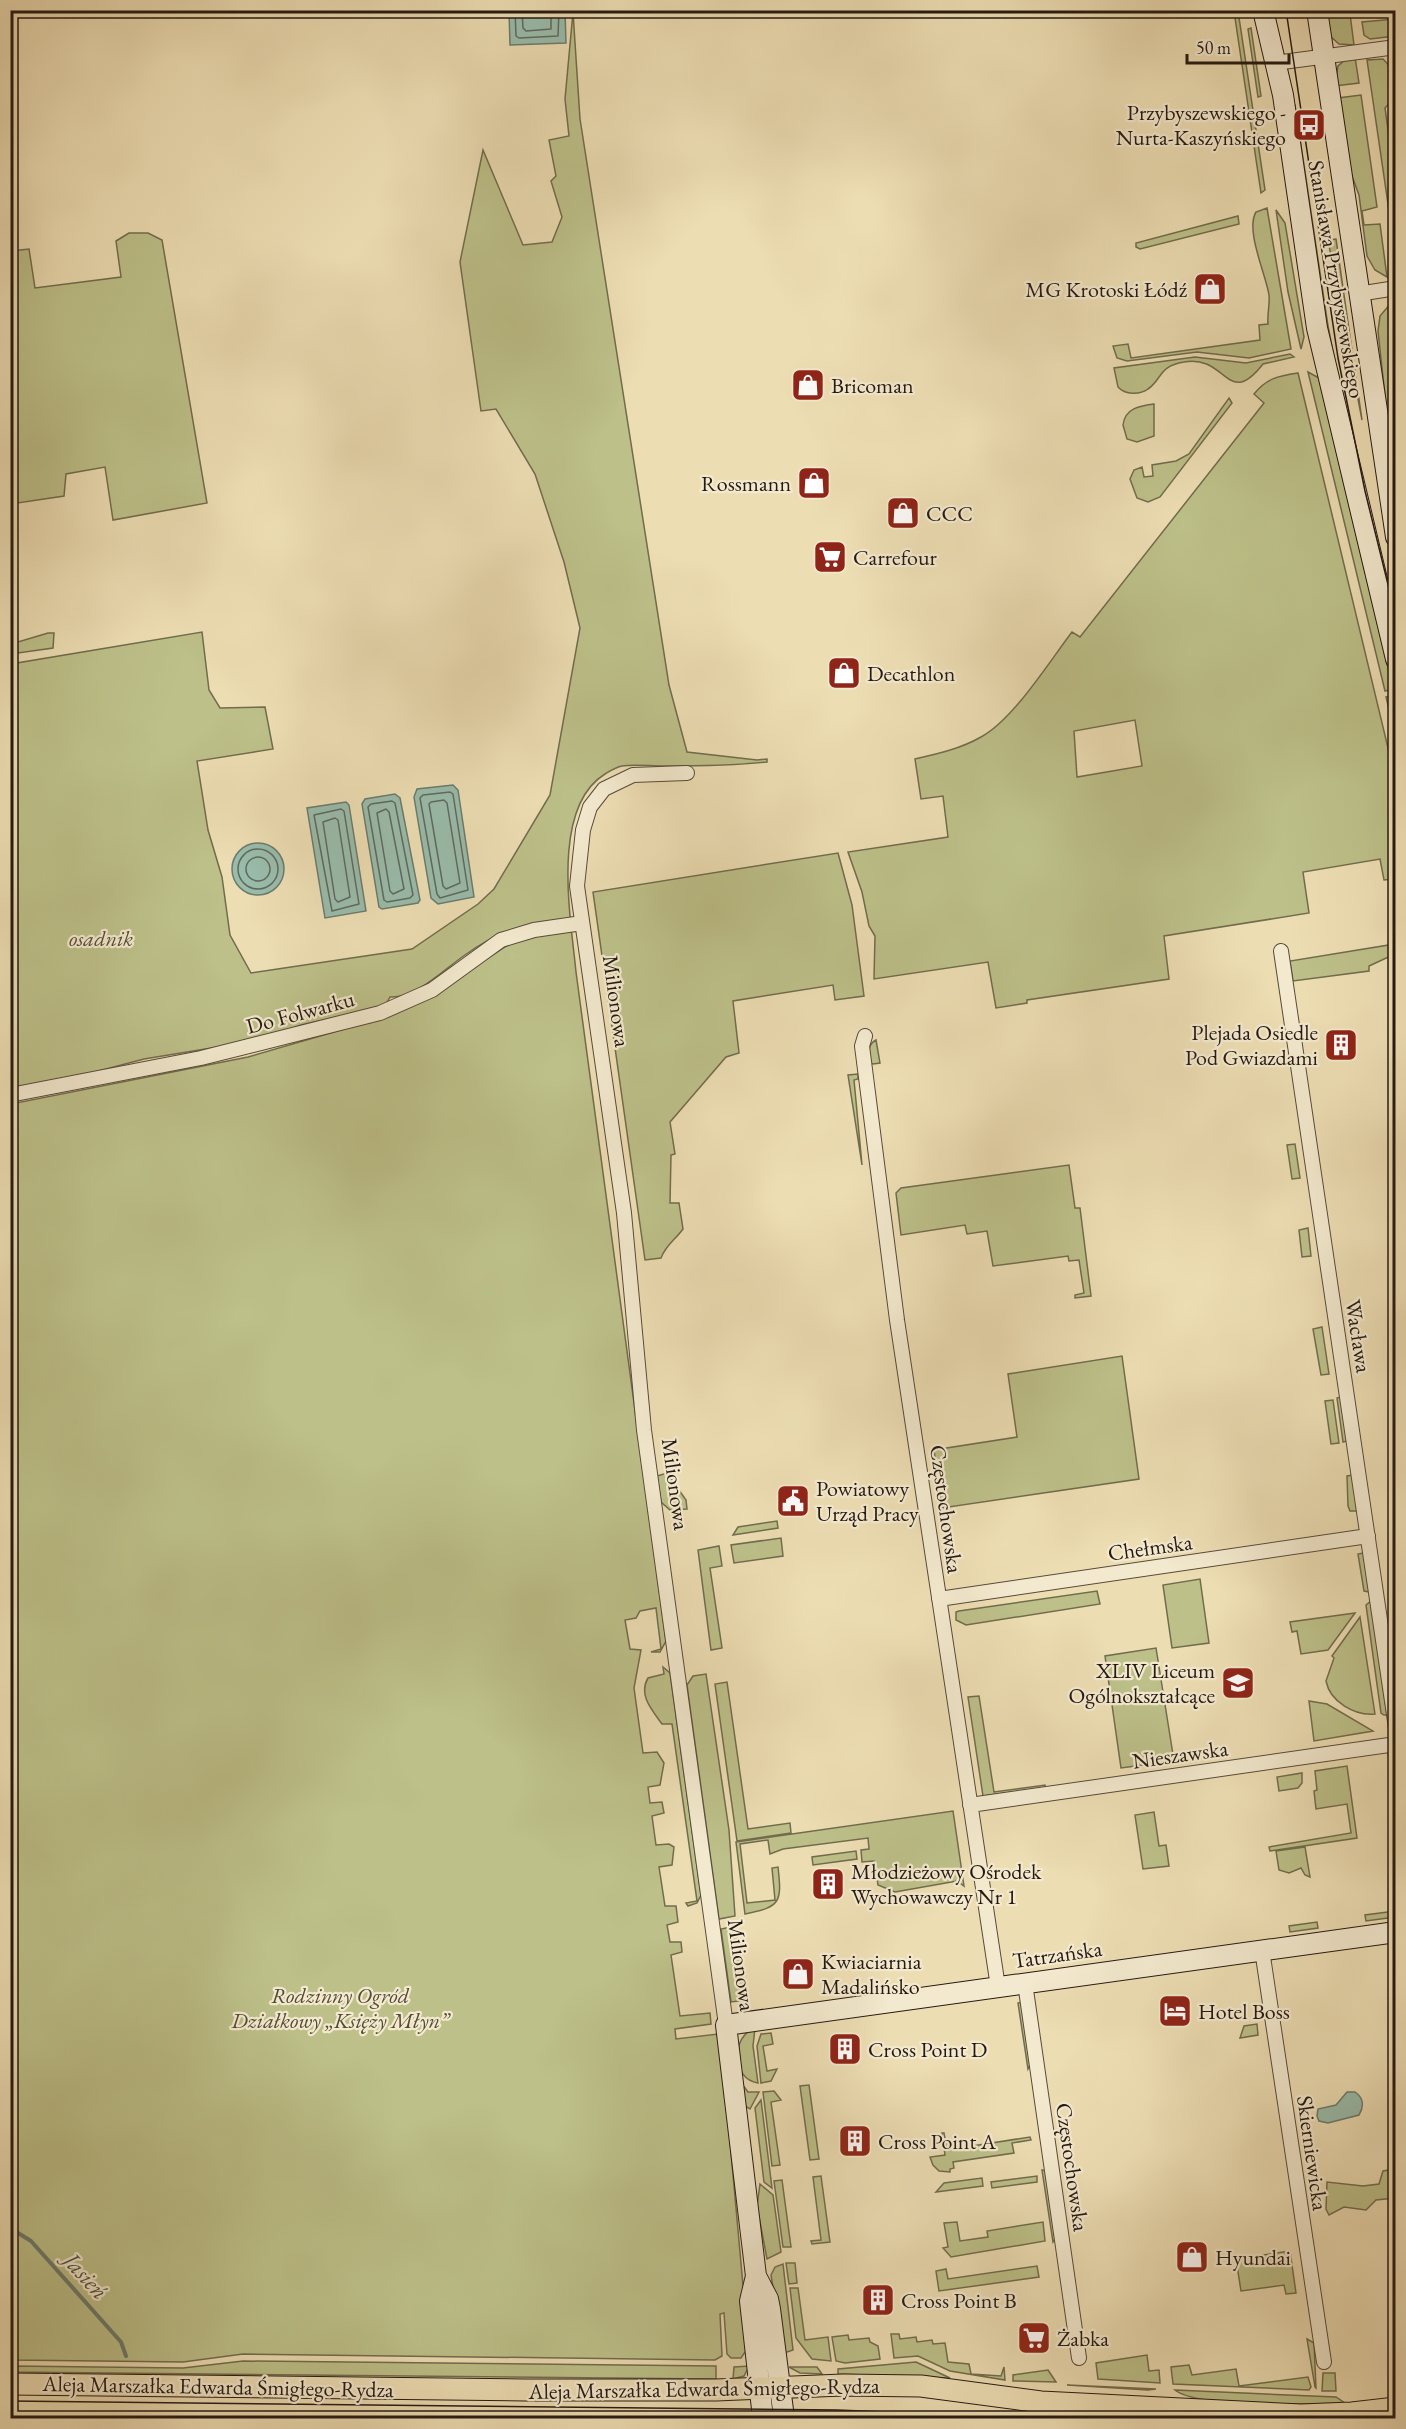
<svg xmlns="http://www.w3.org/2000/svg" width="1406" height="2429" viewBox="0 0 1406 2429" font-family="'EB Garamond',serif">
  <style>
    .green { fill: #bdc089; stroke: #716c4e; stroke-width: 1.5; fill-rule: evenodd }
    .water { fill: #99bcab; stroke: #6b7b6e; stroke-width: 1.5 }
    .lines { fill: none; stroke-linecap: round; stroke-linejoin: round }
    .shore { stroke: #5f6a5f; stroke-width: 1.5 }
    .stream { stroke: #6b7b6e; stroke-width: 4 }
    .street-casing { stroke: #574a3b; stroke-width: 16 }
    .secondary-casing { stroke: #251913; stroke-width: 22 }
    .primary-casing { stroke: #251913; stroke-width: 23 }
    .street { stroke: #f3e9ce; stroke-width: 14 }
    .secondary { stroke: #f3e9ce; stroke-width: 20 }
    .primary { stroke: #edddb3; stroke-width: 21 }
    .tram { stroke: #251913; stroke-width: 1.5 }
    .labels { text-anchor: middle; stroke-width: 4.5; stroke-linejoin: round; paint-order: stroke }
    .poi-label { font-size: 22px; fill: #251913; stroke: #f3e9ce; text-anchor: start }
    .street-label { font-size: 22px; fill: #251913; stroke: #f3e9ce }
    .park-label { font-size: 22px; font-style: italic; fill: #534b36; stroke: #f3e9ce }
    .water-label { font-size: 24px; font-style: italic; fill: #4e5248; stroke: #f3e9ce }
  </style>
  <rect width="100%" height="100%" fill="#edddb3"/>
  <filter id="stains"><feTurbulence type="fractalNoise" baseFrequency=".00333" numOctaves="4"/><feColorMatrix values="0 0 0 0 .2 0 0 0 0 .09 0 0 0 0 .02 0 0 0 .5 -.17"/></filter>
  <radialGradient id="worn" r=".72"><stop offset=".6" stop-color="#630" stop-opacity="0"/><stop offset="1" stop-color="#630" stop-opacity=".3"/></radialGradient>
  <path class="green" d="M1234,11h4l27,179 -4,3z
    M573,12l7,107 89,566 18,67 70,8 10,-1v3c-34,4 -69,4 -104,4 -13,0 -29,-2 -41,0 -6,1 -12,5 -17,8 -55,34 -34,145 -29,198l90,669 -6,11h-9l10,-3 -5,-41 -16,3 -4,7 -11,2 5,29 11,1 -7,38 9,65 14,-1 7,11 -4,22 -12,2 2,16 12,-1 2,11 -12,3 4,29 13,-1 5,3 -2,18 -13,2 6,39h11l2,16 -11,3 3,17h11l1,10 -11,3 9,61 30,-3 1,11 -36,5 1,10 42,-5 6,41 25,277h-4l-4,6h-10l-4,-4 -3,-41 -4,1 2,42 -7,4 -472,-6 -60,8 -172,-2v-1256l237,-47 141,-41 39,-19 112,-73c-28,2 -53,15 -75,31 -22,15 -48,43 -75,42l-5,9 -84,19 -41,15 -116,19 -91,24 -42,6v-425l191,-32 7,58 11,18 45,-1 8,42 -76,12 11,69 14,47 8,58 21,38 161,-24 66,-45 16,-15 56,-94 30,-167 -16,-66 -29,-88 -39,-65 -15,2 -21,-149 23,-112 40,95 29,-3 10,-25 -11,-36 5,-5 -7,-36 20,-4 -4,-37z
    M1350,14l4,31 -15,-1 -10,-9 -3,-18z
    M1395,19v17l-25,3 -6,-4 -2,-13z
    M1251,28l10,68 -3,1 -10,-68z
    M1355,57l4,26 -24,3 3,-20 8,-7z
    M1383,59c13,11 16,37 2,49l10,72v72l-28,-192z
    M1361,95l16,112 -15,4 2,14 16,-1 7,53 -12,-7 -8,-14 -8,-61 -11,-30 -10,-67z
    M1291,105h4l33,221 20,103 -24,-102z
    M1267,208l24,141 -42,9 -52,-6 -70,9 -10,-3 -4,-12 15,-2 3,14 129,-18 -1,-15 9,-1c-1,-10 2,-19 1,-29 -3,-20 -24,-65 -13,-83z
    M1276,210l9,13 19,114 -3,12 -13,-57z
    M1238,216l1,8 -99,25 -4,-2v-4z
    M129,233h19l14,7 45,263 -94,17 -8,-53 -39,7 -2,22 -53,8v-253l18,-2 6,39 86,-11 -5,-36z
    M1336,239l3,21 23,160 -34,-180z
    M1391,303l5,28 -1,157 -17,-157 2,-15z
    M1290,354l4,3 -31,7c-36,46 -36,-10 -79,-2 -26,4 -22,18 -36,27 -8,6 -23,6 -30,-2l-4,-19 81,-11 51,6z
    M1308,372l11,6 74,311 -8,2z
    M1298,373l97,404v102l-11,1 -4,-21 -77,13 6,41 -145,23 5,43 -142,21v3l-31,5 -8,-46 -114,17 1,-43 -6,-10 -7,-34 -14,-40 100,-15 -5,-41 -22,3 -6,-40c22,-5 45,-10 66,-22 32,-17 68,-75 91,-105l8,5 184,-234 -10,-9c13,-16 24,-18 44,-21zM1135,720l7,46 -65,11 -3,-46z
    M1229,398l3,5 -72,94 -12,5 -11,-4 -7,-19 4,-9 8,-3 2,10 9,-1 -1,-11 24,-4 13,-7z
    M1154,404v32l-17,6 -10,-3 -4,-14c2,-17 17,-19 31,-21z
    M48,633h6l-1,15 -42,6v-10z
    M1395,696h1l-1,39 -9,-38z
    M838,853l14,52 12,91 -29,4 -2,-15 -100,16 6,52 -13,4 -56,65 5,32 -4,1 -1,48h9l4,26c-8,11 -17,16 -22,29l-16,2 -52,-368z
    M1395,944v10l-26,12v5l-76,10 -3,-20z
    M876,1040l4,23 -7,1 -4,-2c0,-10 -2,-17 7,-22z
    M858,1074v5l-4,1 8,85 -14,-90z
    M1295,1144l5,34 -8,1 -5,-34z
    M1069,1165l6,43h5l11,88 -16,2v-3l9,-2 -5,-33 -10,1 -1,-5 -75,10 -6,-35 -20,3 -2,-9 -64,10 -5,-42 5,-5z
    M1308,1228l3,28 -9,1 -3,-27z
    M1322,1327l7,47 -8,1 -8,-46z
    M1122,1356l17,123 -197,29 -8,-58 83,-13 -9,-63z
    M1341,1397l6,44 -4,1 -6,-44z
    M1333,1400l6,43 -8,1 -6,-43z
    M667,1473l19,27 1,9 -17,1 -9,-8 -4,-26z
    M1353,1475l4,36h-7l-2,-5 -1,-30z
    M777,1521l1,7 -45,7 5,-8z
    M781,1538l2,18 -49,7 -3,-18z
    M719,1546l3,20 -12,2 12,80 -11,2 -13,-100z
    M1363,1553l1,2 6,37 -6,-1 -6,-37z
    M1200,1579l9,64 -37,5 -9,-63z
    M1097,1591l3,13 -134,21 -10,-5v-8l3,-1z
    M1371,1601l16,114h-3l-3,-2 -15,-108z
    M1355,1613l-27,37 -27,4 -4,-23 -5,1 -2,-10z
    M1360,1617l15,97c-20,2 -45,-12 -49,-33l8,-23 -2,-2z
    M1156,1648l18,113 -53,7 -16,-112z
    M663,1667l7,6 31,222 -4,8 -9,3 -2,-3 11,-2 -25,-177h-10c-10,-14 -24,-29 -14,-46l16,-4z
    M706,1674l23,156 6,86 -16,3 -32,-234 6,-9z
    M727,1682l21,147 42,-6 1,10 -54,8 -22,-157z
    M979,1696l15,96 51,-7v3l-62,8 -15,-99z
    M1309,1701l18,3 46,27 -59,10z
    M1388,1753l6,8 1,29 -2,1z
    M1347,1766l10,72 -87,13 -1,-4 82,-14 -4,-29 -31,5 -2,-18 3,-1 -2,-19z
    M1302,1773v10l-4,5 -19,3 -2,-14z
    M953,1811l11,75 -7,-5 -62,11 -17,-7 -4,-24 -12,1 -1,-12 8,-1 -1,-11 -85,11 -13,5 -2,-14 -28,4 7,59 28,-3 -3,-32 6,-1c4,35 3,40 -33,47l-9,-72z
    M1154,1812l5,34 7,-1 3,21 -26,3 -8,-54z
    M1305,1847l5,30 -5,-2 -4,-7 -12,5 -10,-3 -3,-19z
    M856,1851l1,8 -44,6 -1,-8z
    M1395,1911v6l-29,4 -1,-6z
    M1317,1922l1,6 -28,4 -1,-6z
    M736,1926l9,74 -14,2 -10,-73z
    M1022,2002l9,61 -3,6 -10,-66z
    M1257,2024l1,11 -18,3 4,-12z
    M755,2028l-2,18 5,37c-27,-4 -27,-47 -3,-55z
    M771,2033l2,11 -10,2 4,25 10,-2 -6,12 -10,2 -4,-37 4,-12z
    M742,2084l6,8h11l-9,17 -5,-3z
    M809,2085l10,74 -9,1 -10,-74z
    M774,2091l7,9 -10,2 9,63 -8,1 -9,-74z
    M761,2100l11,88 -8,-6 -9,-74z
    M942,2133h2l3,17 83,-13 1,3 -19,3 2,10 -61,9 1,6 -4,1v3l-11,-1 -6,-6 -3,-8 15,-2z
    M1395,2169v29l-19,2 -10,10 -22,-3 -15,8 -3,-6 1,-27 36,4 16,-2 4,-13z
    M1042,2170l5,1 8,68 -2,3z
    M821,2176l9,66 -18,2 -1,-3 10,-1 -8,-63z
    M1037,2176v6l-45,6 -1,-6z
    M982,2178l1,8 -47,6 8,-9z
    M782,2180l9,67h-8l-9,-66z
    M760,2184l13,11 8,57 -14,7 -10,-53z
    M957,2222l3,19 28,-4 -1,-6 56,-9 2,19 -94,16 -8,-9 5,-1 -4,-24z
    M1290,2251l6,42 -10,1 -2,-9 -43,6 -5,-32z
    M786,2263h9l2,20 -8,1z
    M783,2264l10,86 -9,3 -13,-78 4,-8z
    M1037,2266l2,11 -100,14 -3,-20 10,-2 2,10z
    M790,2288h8l7,52 23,-3 3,24 -19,-2 -16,-21z
    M891,2334h8l1,5 16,-2 1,5 15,-2 1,4 12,-1 3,19 21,2 2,10 30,2 3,-9 1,13 -55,-9 -32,-15 -24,2z
    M848,2335l1,5 20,-2 1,4 8,4 2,13 -35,4 -9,-2 -4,-24z
    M1307,2339l7,4 2,45 -1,-1z
    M1147,2355l2,16 10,-1 1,13 -62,-4 -2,-16z
    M243,2361l473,5v13l-705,-7v-6l172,2z
    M916,2362l34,16 -112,-4v-5z
    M1189,2365l3,10 44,-6 3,17 69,-9 3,10 -2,3 -136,-6 -2,-17z
    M749,2366l-5,10 -11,3 1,-12z
    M789,2367h28l5,7 -22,-1z
    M1048,2370l8,12 -43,-1v-6z
    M1323,2373h12l1,18h-14z
    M1067,2385l89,4 -8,1z
    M1175,2390l161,7 9,6c-31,1 -149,5 -170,-13z"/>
  <path class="water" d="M509,11h56l1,32 -56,2z
    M453,785l5,5 16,107 -36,7 -7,-6 -17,-101 3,-8z
    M395,794l5,4 20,102 -2,3 -36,6 -3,-2 -17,-103 3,-5z
    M346,802l3,3 17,106 -41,7 -18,-110z
    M232 869a26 26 0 1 1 52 0a26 26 0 1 1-52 0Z
    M1347,2092h8c9,6 9,15 4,23l-31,8 -9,-2 -2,-5 1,-7 18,-4z"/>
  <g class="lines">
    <path class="shore" d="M515,10l1,26 3,2 39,-2 1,-26
      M522,10l1,18 3,3 25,-2v-19
      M450,792l3,2 15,96 -28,8 -3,-4 -17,-96 3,-3z
      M444,800l3,3 13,80 -14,6 -3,-3 -14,-82 2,-2z
      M392,801l3,2 18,92 -3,3 -23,4 -3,-2 -16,-93 3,-3z
      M341,809l3,2 15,93 -27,7 -18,-96z
      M386,809l3,3 15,77 -11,5 -3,-3 -13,-78z
      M335,818l3,2 12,77 -12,5 -3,-3 -12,-77z
      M238 869a20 20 0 1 1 40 0a20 20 0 1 1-40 0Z
      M246 869a12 12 0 1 1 24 0a12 12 0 1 1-24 0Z"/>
    <path class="stream" d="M10,2228l21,13 90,101 5,14"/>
    <defs>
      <path id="street" d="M1275,63l121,-16
        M1358,294l38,-6
        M687,773l-54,2 -29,14 -14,18 -7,23 -6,56 47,327 20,217 82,595
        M1281,951l115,777
        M865,1036l-3,10 35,274 101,667
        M10,1095l191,-37 179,-45 52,-23 69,-50 33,-10 48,-7
        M939,1599l429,-63
        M970,1805l426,-61
        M1262,1950l62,412
        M1025,1983l54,375"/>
      <path id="secondary" d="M1263,10l20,85 34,233 79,331
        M1317,10l79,527
        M756,2276l12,23 2,10 14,109
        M763,2418l-13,-117 6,-25 -30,-251 670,-93"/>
      <path id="primary" d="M10,2384l515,6h191l127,-5 78,1 120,16 260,13 51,-2 44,-5"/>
    </defs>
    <use href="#street" class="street-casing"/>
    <use href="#secondary" class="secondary-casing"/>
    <use href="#primary" class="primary-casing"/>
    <use href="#street" class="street"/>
    <use href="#secondary" class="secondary"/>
    <use href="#primary" class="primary"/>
    <path class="tram" d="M1286,10l52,348 27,133 31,126
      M10,2401l827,9 203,8"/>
  </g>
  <defs>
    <symbol id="bus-square" viewBox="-11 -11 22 22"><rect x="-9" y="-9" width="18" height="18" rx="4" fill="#8f2418" stroke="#f3e9ce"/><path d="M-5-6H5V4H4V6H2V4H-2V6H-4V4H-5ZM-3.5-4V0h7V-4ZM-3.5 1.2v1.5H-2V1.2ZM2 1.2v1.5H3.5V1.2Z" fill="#fff"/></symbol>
    <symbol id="shop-square" viewBox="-11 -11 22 22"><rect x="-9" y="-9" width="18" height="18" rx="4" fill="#8f2418" stroke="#f3e9ce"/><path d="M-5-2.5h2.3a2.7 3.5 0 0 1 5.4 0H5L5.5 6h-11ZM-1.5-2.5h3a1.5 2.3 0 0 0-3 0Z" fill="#fff"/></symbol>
    <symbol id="supermarket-square" viewBox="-11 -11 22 22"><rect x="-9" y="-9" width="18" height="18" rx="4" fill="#8f2418" stroke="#f3e9ce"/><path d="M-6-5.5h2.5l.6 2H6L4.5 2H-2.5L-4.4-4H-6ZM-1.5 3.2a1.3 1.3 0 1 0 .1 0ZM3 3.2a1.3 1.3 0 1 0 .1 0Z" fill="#fff"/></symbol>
    <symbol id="building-square" viewBox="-11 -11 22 22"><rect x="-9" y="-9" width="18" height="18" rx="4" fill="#8f2418" stroke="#f3e9ce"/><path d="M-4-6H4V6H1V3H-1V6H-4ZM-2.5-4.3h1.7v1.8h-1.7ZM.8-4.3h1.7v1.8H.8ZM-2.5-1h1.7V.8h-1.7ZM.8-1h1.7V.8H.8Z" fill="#fff"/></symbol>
    <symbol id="civic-square" viewBox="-11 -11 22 22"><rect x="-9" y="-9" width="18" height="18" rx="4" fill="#8f2418" stroke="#f3e9ce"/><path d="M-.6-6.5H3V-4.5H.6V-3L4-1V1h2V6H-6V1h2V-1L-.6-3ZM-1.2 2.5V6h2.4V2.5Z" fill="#fff"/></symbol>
    <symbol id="school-square" viewBox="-11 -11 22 22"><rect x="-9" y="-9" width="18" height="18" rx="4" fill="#8f2418" stroke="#f3e9ce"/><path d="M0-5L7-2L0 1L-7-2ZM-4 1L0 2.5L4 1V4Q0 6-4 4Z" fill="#fff"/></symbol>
    <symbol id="hotel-square" viewBox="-11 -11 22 22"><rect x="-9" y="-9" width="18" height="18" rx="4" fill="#8f2418" stroke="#f3e9ce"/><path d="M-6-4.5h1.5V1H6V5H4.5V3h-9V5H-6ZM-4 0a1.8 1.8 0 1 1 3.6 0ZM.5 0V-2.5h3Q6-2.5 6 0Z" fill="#fff"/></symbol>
  </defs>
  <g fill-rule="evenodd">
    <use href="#bus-square" x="1290" y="106" width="38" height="38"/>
    <use href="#shop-square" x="1191" y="270" width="38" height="38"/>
    <use href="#shop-square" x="789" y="366" width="38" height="38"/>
    <use href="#shop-square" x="795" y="464" width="38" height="38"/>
    <use href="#shop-square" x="884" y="494" width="38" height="38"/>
    <use href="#supermarket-square" x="811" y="538" width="38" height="38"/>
    <use href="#shop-square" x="825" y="654" width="38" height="38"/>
    <use href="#building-square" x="1322" y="1026" width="38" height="38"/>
    <use href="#civic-square" x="774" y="1482" width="38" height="38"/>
    <use href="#school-square" x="1219" y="1664" width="38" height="38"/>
    <use href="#building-square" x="809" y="1865" width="38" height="38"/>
    <use href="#shop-square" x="779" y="1955" width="38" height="38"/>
    <use href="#hotel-square" x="1156" y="1992" width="38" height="38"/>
    <use href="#building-square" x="826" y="2030" width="38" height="38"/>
    <use href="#building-square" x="836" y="2122" width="38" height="38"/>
    <use href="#shop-square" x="1173" y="2238" width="38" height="38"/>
    <use href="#building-square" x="859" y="2281" width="38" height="38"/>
    <use href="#supermarket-square" x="1015" y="2319" width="38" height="38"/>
  </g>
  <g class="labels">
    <g class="poi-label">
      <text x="1286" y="120" text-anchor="end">Przybyszewskiego -<tspan x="1286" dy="25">Nurta-Kaszyńskiego</tspan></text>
      <text x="1187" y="297" text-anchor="end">MG Krotoski Łódź</text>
      <text x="831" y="393">Bricoman</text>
      <text x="791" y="491" text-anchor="end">Rossmann</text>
      <text x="926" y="521">CCC</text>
      <text x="853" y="565">Carrefour</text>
      <text x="867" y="681">Decathlon</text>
      <text x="1318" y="1040" text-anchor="end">Plejada Osiedle<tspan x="1318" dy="25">Pod Gwiazdami</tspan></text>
      <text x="816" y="1496">Powiatowy<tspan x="816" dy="25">Urząd Pracy</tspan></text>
      <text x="1215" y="1678" text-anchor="end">XLIV Liceum<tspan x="1215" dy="25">Ogólnokształcące</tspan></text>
      <text x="851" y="1879">Młodzieżowy Ośrodek<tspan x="851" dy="25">Wychowawczy Nr 1</tspan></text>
      <text x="821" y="1969">Kwiaciarnia<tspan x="821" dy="25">Madalińsko</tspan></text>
      <text x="1198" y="2019">Hotel Boss</text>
      <text x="868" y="2057">Cross Point D</text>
      <text x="878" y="2149">Cross Point A</text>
      <text x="1215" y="2265">Hyundai</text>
      <text x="901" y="2308">Cross Point B</text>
      <text x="1057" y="2346">Żabka</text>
    </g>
    <g class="street-label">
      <text transform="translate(1337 279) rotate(80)" y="8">Stanisława Przybyszewskiego</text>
      <text transform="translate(617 1001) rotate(82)" y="8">Milionowa</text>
      <text transform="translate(300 1012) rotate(-15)" y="8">Do Folwarku</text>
      <text transform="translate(1359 1336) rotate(81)" y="8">Wacława</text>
      <text transform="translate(676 1484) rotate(82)" y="8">Milionowa</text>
      <text transform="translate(947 1509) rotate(82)" y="8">Częstochowska</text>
      <text transform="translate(1150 1547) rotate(-8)" y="8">Chełmska</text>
      <text transform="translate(1180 1754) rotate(-8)" y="8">Nieszawska</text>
      <text transform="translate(1057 1954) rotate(-8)" y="8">Tatrzańska</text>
      <text transform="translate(742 1965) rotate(82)" y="8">Milionowa</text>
      <text transform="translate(1313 2153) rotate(82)" y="8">Skierniewicka</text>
      <text transform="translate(1073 2167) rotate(82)" y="8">Częstochowska</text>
      <text transform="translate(218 2386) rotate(1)" y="8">Aleja Marszałka Edwarda Śmigłego-Rydza</text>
      <text transform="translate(704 2388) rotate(-1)" y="8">Aleja Marszałka Edwarda Śmigłego-Rydza</text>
    </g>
    <g class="park-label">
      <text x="101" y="946">osadnik</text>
      <text x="340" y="2003">Rodzinny Ogród<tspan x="340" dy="25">Działkowy „Księży Młyn”</tspan></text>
    </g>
    <g class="water-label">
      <text transform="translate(86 2276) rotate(48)" y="8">Jasień</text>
    </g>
  </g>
  <rect width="1406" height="2429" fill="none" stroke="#edddb3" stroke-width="36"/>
  <rect x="12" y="12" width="1382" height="2405" fill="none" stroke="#251913" stroke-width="3"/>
  <rect x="18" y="18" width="1370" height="2393" fill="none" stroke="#251913" stroke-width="1.5"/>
  <path d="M1187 54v9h102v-9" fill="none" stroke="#251913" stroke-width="3"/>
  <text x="1196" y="54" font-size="18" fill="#251913" stroke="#f3e9ce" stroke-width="4.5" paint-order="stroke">50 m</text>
  <rect width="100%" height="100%" filter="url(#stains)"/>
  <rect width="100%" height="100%" fill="url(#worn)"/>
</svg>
